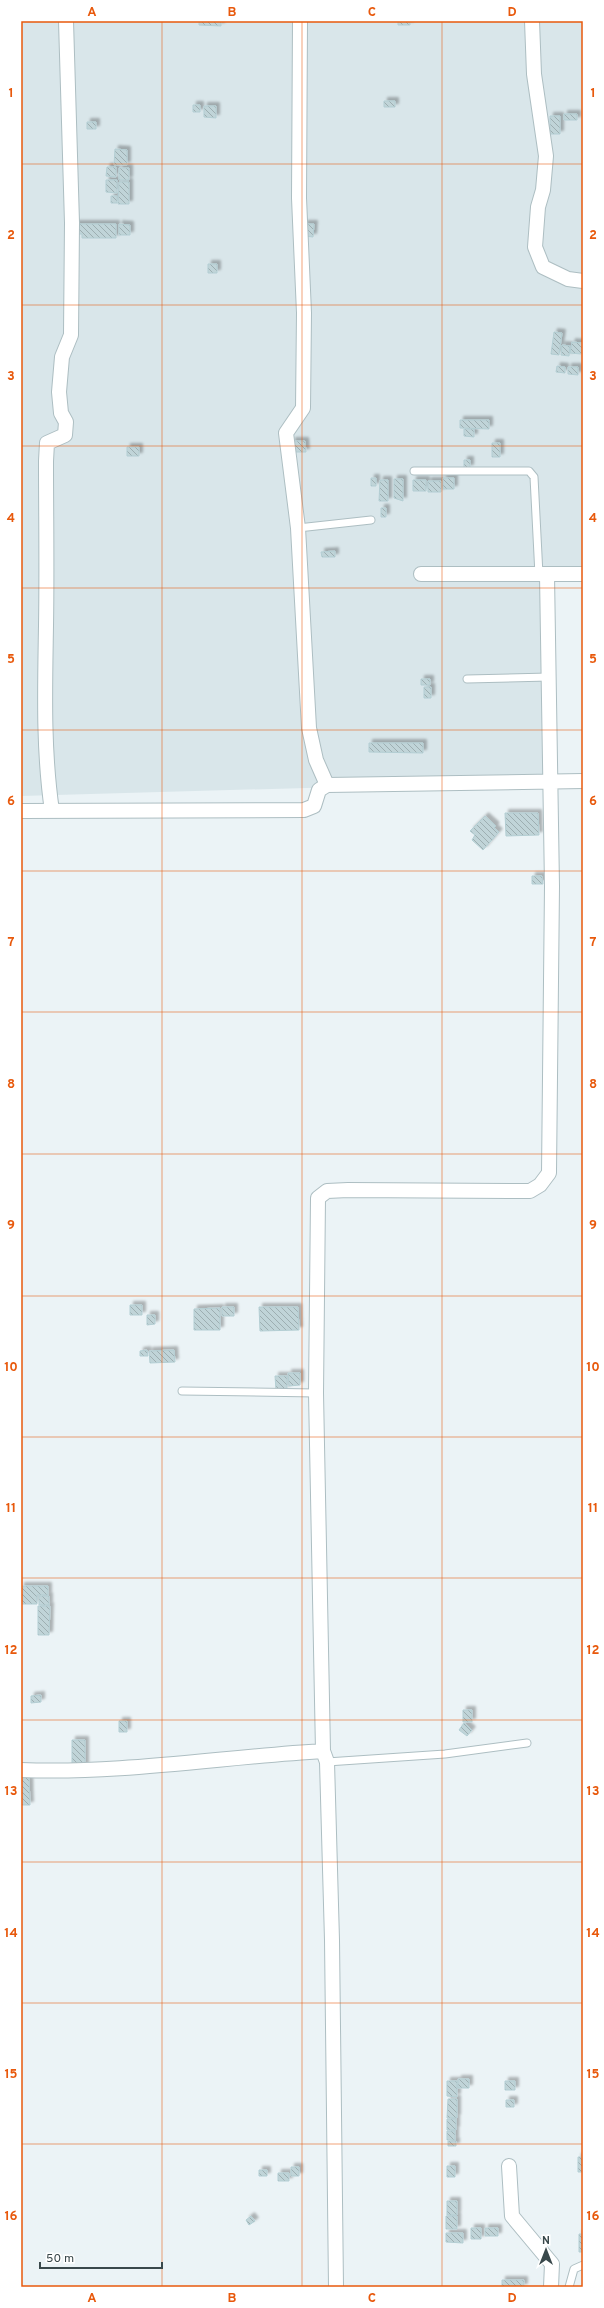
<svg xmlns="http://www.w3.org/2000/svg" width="604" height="2308" viewBox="0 0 604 2308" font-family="Overpass,sans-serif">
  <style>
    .residential { fill: #d9e6ea }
    .building { fill: url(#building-back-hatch); stroke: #b3ced3; filter: url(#shadow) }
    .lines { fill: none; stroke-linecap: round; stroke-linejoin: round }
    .lane-casing { stroke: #adbec2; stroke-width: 9 }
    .street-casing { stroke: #adbec2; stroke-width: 16 }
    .lane { stroke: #fff; stroke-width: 7 }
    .street { stroke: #fff; stroke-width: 14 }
    .grid { fill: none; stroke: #e8590c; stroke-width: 1; stroke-opacity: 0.55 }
    .neatline { fill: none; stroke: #e8590c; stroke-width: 1.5 }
    .grid-label { font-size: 13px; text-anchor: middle; font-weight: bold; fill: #e8590c }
  </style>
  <defs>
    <pattern id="building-back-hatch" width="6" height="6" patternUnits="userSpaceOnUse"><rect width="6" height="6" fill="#c0d4d8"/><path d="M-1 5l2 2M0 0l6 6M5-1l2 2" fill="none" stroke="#9daeb1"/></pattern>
    <filter id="shadow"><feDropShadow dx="3.5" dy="-3.5" stdDeviation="1" flood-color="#0004"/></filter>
  </defs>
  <rect width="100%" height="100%" fill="#ebf3f6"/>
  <path class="residential" d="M21,21h562v554h-36l4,206 -530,15z"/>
  <path class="building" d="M199,21h22v5l-22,-1z
    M398,21h12v4h-12z
    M384,101h11v6h-11z
    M193,105h7v7h-7z
    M204,106h12v12l-12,-1z
    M564,114h13v6h-13z
    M550,116h10v18h-10z
    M87,122h9v7h-9z
    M115,149l12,1v15h-13z
    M107,167h9v10l-10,-1z
    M119,168h10v12h-10z
    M106,180h11v13l-11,-1z
    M119,182h10v22h-11z
    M111,196h6v7h-6z
    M75,224h41v14h-34v-4h-7z
    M119,224l11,1v10h-11z
    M304,224h10l-1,13 -9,-1z
    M208,264h9v9h-9z
    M554,332l8,1 -3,22 -8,-1z
    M572,342l11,1 -2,11 -11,-1z
    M562,345l8,1 -1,10 -8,-1z
    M557,366l8,1v6l-9,-1z
    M568,367h10v8l-10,-1z
    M460,420h29v9l-29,-1z
    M464,429h10v8l-10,-1z
    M292,441h13l1,11h-14z
    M492,443h8v14h-8z
    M127,447h12v9h-12z
    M464,460h6v8h-6z
    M371,478h5v8h-5z
    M443,478h11v11h-11z
    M394,479h9v22l-9,-3z
    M380,480h8v21h-9z
    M413,480h13v11h-13z
    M428,481h13v11h-13z
    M381,508h5v9h-5z
    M335,551v6h-13l-1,-5z
    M421,679h9v6h-9z
    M424,687h7v11h-7z
    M369,743h54v10l-54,-1z
    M505,813h33l1,22 -33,1z
    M485,816l11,10 -2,2 5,4 -16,18 -11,-10 3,-5 -5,-4z
    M532,876h10l1,8h-11z
    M130,1305h12v10h-12z
    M222,1307h12v9h-12z
    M259,1307h39l1,23 -39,1z
    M220,1308v22h-26v-21z
    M147,1315h8v9l-8,1z
    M147,1350l1,6h-8v-5z
    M174,1350l1,12 -25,1 -1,-12z
    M288,1373h12v12l-11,1z
    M275,1376h12v13l-11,1z
    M21,1586h27v9h-11v9h-16z
    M39,1596h10v9h-10z
    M38,1606h12l-1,29h-11z
    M41,1695v7l-10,1v-7z
    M463,1710h9v12h-9z
    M119,1721h8v11h-8z
    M464,1723l8,7 -5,6 -8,-6z
    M72,1740h13v27h-13z
    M21,1776h8l1,29h-9z
    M458,2079h11v9h-11z
    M447,2081h10v16l-10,-1z
    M505,2081h10v9h-10z
    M448,2099h9v19h-10z
    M506,2100h8v7h-8z
    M447,2119h9v11h-9z
    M447,2131h8v9h-8z
    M448,2141h8v5h-8z
    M578,2157h5v15h-5z
    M447,2166h8v11h-8z
    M291,2167h8v9h-8z
    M259,2170h8v6h-8z
    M278,2173h11v8h-11z
    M447,2201h10v14h-10z
    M251,2216l4,5 -6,4 -3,-5z
    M446,2216h11v13h-11z
    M471,2228h10v11h-10z
    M485,2228h13v8h-13z
    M446,2233h17v10l-17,-1z
    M579,2234h4v18h-4z
    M502,2280h22v7h-22z"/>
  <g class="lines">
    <defs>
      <path id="lane" d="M414,471h115l5,6 5,98
        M298,528l73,-8
        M467,679l82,-2
        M182,1391l134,2
        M327,1762l118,-8 82,-11
        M569,2287l5,-18 9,-4"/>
      <path id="street" d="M300,21l-1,177 5,115 -1,95 -17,25 12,95 11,200 7,32 11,25
        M532,21l2,53 12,82 -3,34 -5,17 -3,40 8,20 25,12 15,2
        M421,574h162
        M21,811l283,-1 10,-4 5,-16 8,-5 256,-4
        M52,811c-9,-62 -7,-123 -6,-185 1,-55 0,-110 0,-165l1,-18 18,-8 1,-13 -5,-9 -2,-21 3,-35 9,-22 1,-112 -6,-202
        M21,1770c101,4 201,-13 302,-19
        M509,2166l3,50 40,48 -1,23
        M336,2287l-4,-347 -5,-178 -4,-11 -7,-358 2,-195 9,-7 21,-1 182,1 10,-6 9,-12 3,-287 -5,-311"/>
    </defs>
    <use href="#lane" class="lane-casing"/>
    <use href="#street" class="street-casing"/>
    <use href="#lane" class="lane"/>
    <use href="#street" class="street"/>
  </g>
  <path class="grid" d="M162,21v2266M302,21v2266M442,21v2266M21,164h562M21,305h562M21,446h562M21,588h562M21,730h562M21,871h562M21,1012h562M21,1154h562M21,1296h562M21,1437h562M21,1578h562M21,1720h562M21,1862h562M21,2003h562M21,2144h562"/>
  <rect width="604" height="2308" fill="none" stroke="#ffffff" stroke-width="44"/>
  <g transform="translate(546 2250)" stroke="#ffffff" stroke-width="3" paint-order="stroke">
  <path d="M0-3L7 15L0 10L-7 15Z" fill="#39484b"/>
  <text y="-6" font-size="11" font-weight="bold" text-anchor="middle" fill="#39484b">N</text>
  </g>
  <path d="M40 2262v6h122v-6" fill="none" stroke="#39484b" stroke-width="2"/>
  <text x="46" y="2262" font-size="12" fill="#39484b" stroke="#ffffff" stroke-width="3" paint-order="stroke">50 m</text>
  <rect x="22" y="22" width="560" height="2264" class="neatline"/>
  <g class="grid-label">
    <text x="92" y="16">A</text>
    <text x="232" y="16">B</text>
    <text x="372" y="16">C</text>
    <text x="512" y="16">D</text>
    <text x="11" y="97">1</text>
    <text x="593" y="97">1</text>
    <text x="11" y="239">2</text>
    <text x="593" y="239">2</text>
    <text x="11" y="380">3</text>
    <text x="593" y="380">3</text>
    <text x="11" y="522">4</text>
    <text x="593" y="522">4</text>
    <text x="11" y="663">5</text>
    <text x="593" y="663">5</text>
    <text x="11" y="805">6</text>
    <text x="593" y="805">6</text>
    <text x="11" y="946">7</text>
    <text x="593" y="946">7</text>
    <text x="11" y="1088">8</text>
    <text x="593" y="1088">8</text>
    <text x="11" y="1229">9</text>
    <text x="593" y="1229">9</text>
    <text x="11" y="1371">10</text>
    <text x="593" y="1371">10</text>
    <text x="11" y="1512">11</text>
    <text x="593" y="1512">11</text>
    <text x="11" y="1654">12</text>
    <text x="593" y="1654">12</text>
    <text x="11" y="1795">13</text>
    <text x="593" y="1795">13</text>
    <text x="11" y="1937">14</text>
    <text x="593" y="1937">14</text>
    <text x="11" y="2078">15</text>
    <text x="593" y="2078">15</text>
    <text x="11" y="2220">16</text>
    <text x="593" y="2220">16</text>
    <text x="92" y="2302">A</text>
    <text x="232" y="2302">B</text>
    <text x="372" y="2302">C</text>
    <text x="512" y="2302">D</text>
  </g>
</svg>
